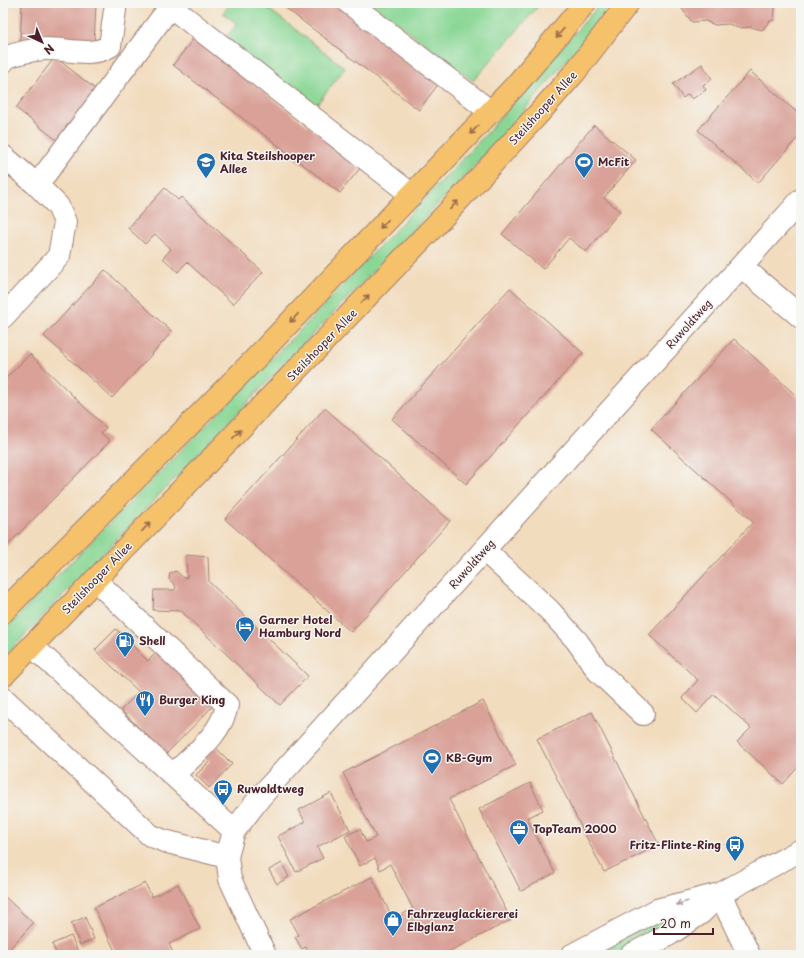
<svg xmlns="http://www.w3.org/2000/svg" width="804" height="958" viewBox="0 0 804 958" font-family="'Playpen Sans',sans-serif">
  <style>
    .green { fill: #8ad795; stroke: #6a7b60 }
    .building { fill: #d9a198 }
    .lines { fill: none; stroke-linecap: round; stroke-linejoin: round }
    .minor-casing { stroke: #9e7e74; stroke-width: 24 }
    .major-casing { stroke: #9e7e74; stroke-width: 24 }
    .minor { stroke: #fff; stroke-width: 22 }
    .major { stroke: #f5c16b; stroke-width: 22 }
    .oneway { stroke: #976848 }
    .oneway2 { stroke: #ae9aa0 }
    .labels { text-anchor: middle; stroke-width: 3; stroke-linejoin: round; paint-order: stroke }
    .street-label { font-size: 11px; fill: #4a1f2b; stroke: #f6f6f2 }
    .poi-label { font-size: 11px; font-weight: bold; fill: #4a1f2b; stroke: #f6f6f2; text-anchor: start }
  </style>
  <rect width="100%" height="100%" fill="#f6f6f2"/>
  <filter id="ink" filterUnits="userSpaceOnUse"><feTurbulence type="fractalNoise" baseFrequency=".025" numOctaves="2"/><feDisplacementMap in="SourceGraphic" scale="8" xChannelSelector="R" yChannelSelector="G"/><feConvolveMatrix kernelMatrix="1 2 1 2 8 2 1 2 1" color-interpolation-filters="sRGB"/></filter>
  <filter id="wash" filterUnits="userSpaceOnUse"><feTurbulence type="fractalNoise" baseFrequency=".012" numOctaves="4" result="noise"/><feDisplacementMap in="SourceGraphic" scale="16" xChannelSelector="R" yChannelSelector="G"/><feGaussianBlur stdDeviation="0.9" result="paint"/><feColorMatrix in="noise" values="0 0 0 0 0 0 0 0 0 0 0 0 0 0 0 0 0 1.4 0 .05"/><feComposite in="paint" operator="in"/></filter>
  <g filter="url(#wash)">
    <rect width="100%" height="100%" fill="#f2dcbe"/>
    <path class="green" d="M231,3h30l84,65 -31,40 -89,-69 12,-15 -14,-11z
      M371,3h170l-68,78z
      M601,3h10l-34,45 -81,95 -493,515v-27l305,-309 180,-190z
      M687,910l4,7 -73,38h-28l70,-36z"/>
    <g id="blocks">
      <path class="building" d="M22,3h74l-2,42 -74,-3z
        M279,3h56l104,80 -20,27z
        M684,3h94l-3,5 -1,12 -4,1 -8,9 -11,-3 -13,1 -9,-4 -14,1 -10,-4 -13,1 -10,-13z
        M194,38l167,129 -21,26 -167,-128z
        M55,57l48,38 -40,50 -47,-37z
        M702,64l10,15 -9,6 3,5 -14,9 -4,-5 -5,4 -10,-14z
        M750,71l51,45v18l-43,49 -60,-53z
        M594,125l42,35 -32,38 16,13 -34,41 -17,-14 -26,31 -41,-35z
        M165,188l13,12 3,-3 82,75 -30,32 -46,-42 -9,10 -15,-14 8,-9 -16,-15 -10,10 -17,-16z
        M105,270l67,62 -60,66 -68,-62z
        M510,288l73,65 -117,131 -74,-65z
        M734,339l67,61v364l-18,20 -46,-42 14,-14 -37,-34 -17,19 -15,-15 16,-18 -49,-45 104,-113 -102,-93z
        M30,354l76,74 -5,5 9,8 -107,109v-129l3,-3 -3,-3v-34z
        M325,408l125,113 -99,111 -126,-113z
        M186,555l22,2 1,25 99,94 -28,29 -99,-94 -28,-1 1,-20h21l1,-4 -7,-7 1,-6 6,-2 8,7 3,-1z
        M116,629l32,32 10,-10 56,54 -48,49 -45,-44 18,-18 -44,-42z
        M483,701l33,64 -67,34 62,121 -69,35h-132l-4,-8 -4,2 -7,-12 4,-2 -9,-16 82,-42 21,42 20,-10 -23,-45 -10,6 -5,-12 -15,8 -15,-30 15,-7 6,13 10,-5 -33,-64z
        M592,712l67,133 -55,27 -67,-133z
        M213,745l19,19 -23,24 -13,-13 14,-14 -6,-6z
        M530,783l13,27 -16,8 28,55 -34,18 -42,-82z
        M331,793l19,37 -33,17 6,11 -27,14 -18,-36 27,-14 -6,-12z
        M282,863l7,14 -12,7 -8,-14z
        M145,883l7,14 26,-13 22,45 -31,15 5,11h-57l-23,-47z
        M3,895l30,28 -29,32h-1z
        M85,917l9,22 -14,6 -9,-22z
        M71,936l8,18 -22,1 -5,-11z"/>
    </g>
  </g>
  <g filter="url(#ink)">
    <use href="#blocks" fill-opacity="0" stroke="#9e7e74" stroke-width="1"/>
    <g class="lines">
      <defs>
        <path id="minor" d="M349,3l142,109
          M170,6l242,189
          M3,62l2,-4c12,-5 25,-8 39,-9 21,-1 47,9 66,-3l5,-36
          M3,156l34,29 21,21 7,16 -6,34 -56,61
          M37,185l136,-182
          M741,266l60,51
          M484,550l65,60 28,31 21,30 45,43
          M95,580l132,125c-5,29 -34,50 -54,70
          M32,646l202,185
          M3,698l147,137 14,6 63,16
          M720,894l29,61
          M265,955l-35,-76 -3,-22 7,-26 27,-35 540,-596
          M572,955l85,-45 63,-16
          M631,955l39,-21 31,-21 19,-19 81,-44"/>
        <path id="major" d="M3,612l249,-250 264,-277 69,-82
          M3,676l443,-462 94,-102 35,-40 53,-69"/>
      </defs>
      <use href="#minor" class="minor-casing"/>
      <use href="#major" class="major-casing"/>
      <use href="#minor" class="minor"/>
      <use href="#major" class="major"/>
    </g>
    <defs><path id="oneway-shaft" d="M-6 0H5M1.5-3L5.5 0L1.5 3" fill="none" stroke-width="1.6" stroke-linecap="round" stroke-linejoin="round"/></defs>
    <g class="oneway">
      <use href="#oneway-shaft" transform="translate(560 33) rotate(130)"/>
      <use href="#oneway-shaft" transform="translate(474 130) rotate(134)"/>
      <use href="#oneway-shaft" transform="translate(454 205) rotate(-47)"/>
      <use href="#oneway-shaft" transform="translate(384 224) rotate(134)"/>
      <use href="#oneway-shaft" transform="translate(365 299) rotate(-46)"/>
      <use href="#oneway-shaft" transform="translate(294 318) rotate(134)"/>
      <use href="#oneway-shaft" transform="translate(237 434) rotate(-46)"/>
      <use href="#oneway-shaft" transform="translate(146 527) rotate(-46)"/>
    </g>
    <use class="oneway2" href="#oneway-shaft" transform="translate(682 903) rotate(163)"/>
  </g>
  <defs>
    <symbol id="school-pin" viewBox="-11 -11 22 30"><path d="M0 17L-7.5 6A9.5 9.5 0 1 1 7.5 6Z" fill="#1f6fb2" stroke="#f6f6f2"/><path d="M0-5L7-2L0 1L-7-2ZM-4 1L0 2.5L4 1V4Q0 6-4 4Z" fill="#fff"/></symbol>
    <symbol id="stadium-pin" viewBox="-11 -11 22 30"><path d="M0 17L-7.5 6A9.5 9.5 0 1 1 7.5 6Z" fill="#1f6fb2" stroke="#f6f6f2"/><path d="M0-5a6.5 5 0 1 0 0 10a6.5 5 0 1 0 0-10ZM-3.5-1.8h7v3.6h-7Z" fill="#fff"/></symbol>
    <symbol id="hotel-pin" viewBox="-11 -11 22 30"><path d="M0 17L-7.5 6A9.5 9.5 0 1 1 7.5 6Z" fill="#1f6fb2" stroke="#f6f6f2"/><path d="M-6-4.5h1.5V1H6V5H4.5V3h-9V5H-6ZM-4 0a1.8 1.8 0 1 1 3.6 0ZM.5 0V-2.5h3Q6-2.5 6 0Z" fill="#fff"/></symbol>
    <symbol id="fuel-pin" viewBox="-11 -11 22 30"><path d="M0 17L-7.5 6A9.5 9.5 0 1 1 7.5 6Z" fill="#1f6fb2" stroke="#f6f6f2"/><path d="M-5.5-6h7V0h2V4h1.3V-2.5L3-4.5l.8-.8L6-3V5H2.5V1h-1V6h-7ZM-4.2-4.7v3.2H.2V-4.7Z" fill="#fff"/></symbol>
    <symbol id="restaurant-pin" viewBox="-11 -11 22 30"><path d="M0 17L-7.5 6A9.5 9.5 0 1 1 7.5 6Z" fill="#1f6fb2" stroke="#f6f6f2"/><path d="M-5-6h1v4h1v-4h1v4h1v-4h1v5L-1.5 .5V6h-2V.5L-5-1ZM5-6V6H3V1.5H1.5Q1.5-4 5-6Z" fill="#fff"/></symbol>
    <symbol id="bus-pin" viewBox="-11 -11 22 30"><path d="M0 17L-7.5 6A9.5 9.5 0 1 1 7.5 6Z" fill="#1f6fb2" stroke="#f6f6f2"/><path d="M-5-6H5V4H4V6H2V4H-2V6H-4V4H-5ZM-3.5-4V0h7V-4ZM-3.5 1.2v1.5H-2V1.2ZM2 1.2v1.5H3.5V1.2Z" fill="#fff"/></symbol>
    <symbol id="office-pin" viewBox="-11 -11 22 30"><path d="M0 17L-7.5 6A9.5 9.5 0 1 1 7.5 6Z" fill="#1f6fb2" stroke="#f6f6f2"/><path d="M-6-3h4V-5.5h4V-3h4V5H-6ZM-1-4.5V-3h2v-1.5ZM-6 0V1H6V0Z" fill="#fff"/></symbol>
    <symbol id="shop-pin" viewBox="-11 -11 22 30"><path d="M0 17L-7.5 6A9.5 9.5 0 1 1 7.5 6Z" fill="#1f6fb2" stroke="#f6f6f2"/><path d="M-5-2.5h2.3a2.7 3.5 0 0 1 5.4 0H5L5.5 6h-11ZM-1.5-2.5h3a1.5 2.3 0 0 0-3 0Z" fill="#fff"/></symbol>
  </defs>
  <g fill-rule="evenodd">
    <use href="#school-pin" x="195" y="151" width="22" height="30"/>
    <use href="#stadium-pin" x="573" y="151" width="22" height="30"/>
    <use href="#hotel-pin" x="234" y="615" width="22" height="30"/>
    <use href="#fuel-pin" x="114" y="630" width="22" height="30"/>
    <use href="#restaurant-pin" x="134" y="689" width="22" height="30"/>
    <use href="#stadium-pin" x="421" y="747" width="22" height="30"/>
    <use href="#bus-pin" x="212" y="778" width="22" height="30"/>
    <use href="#office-pin" x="508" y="818" width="22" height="30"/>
    <use href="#bus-pin" x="724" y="834" width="22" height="30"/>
    <use href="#shop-pin" x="382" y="909" width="22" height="30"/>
  </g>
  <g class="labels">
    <g class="street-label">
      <text transform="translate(543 108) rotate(-48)" y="4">Steilshooper Allee</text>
      <text transform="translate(689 324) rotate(-48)" y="4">Ruwoldtweg</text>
      <text transform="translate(322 345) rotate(-46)" y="4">Steilshooper Allee</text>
      <text transform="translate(472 564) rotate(-48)" y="4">Ruwoldtweg</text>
      <text transform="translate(97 578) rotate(-46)" y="4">Steilshooper Allee</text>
    </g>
    <g class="poi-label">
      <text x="220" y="160">Kita Steilshooper<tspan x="220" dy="13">Allee</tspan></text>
      <text x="598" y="166">McFit</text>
      <text x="259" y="624">Garner Hotel<tspan x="259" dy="13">Hamburg Nord</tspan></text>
      <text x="139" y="645">Shell</text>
      <text x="159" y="704">Burger King</text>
      <text x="446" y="762">KB-Gym</text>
      <text x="237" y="793">Ruwoldtweg</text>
      <text x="533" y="833">TopTeam 2000</text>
      <text x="721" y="849" text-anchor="end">Fritz-Flinte-Ring</text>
      <text x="407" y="918">Fahrzeuglackiererei<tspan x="407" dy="13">Elbglanz</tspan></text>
    </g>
  </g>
  <rect width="804" height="958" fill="none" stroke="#f6f6f2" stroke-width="16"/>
  <g transform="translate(42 42) rotate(136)" stroke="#f6f6f2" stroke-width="3" paint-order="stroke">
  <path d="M0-3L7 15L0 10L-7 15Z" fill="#4a1f2b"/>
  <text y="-6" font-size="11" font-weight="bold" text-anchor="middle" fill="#4a1f2b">N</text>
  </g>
  <path d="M654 928v6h59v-6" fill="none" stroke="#4a1f2b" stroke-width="2"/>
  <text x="660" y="928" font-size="12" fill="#4a1f2b" stroke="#f6f6f2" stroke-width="3" paint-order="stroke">20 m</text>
</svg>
